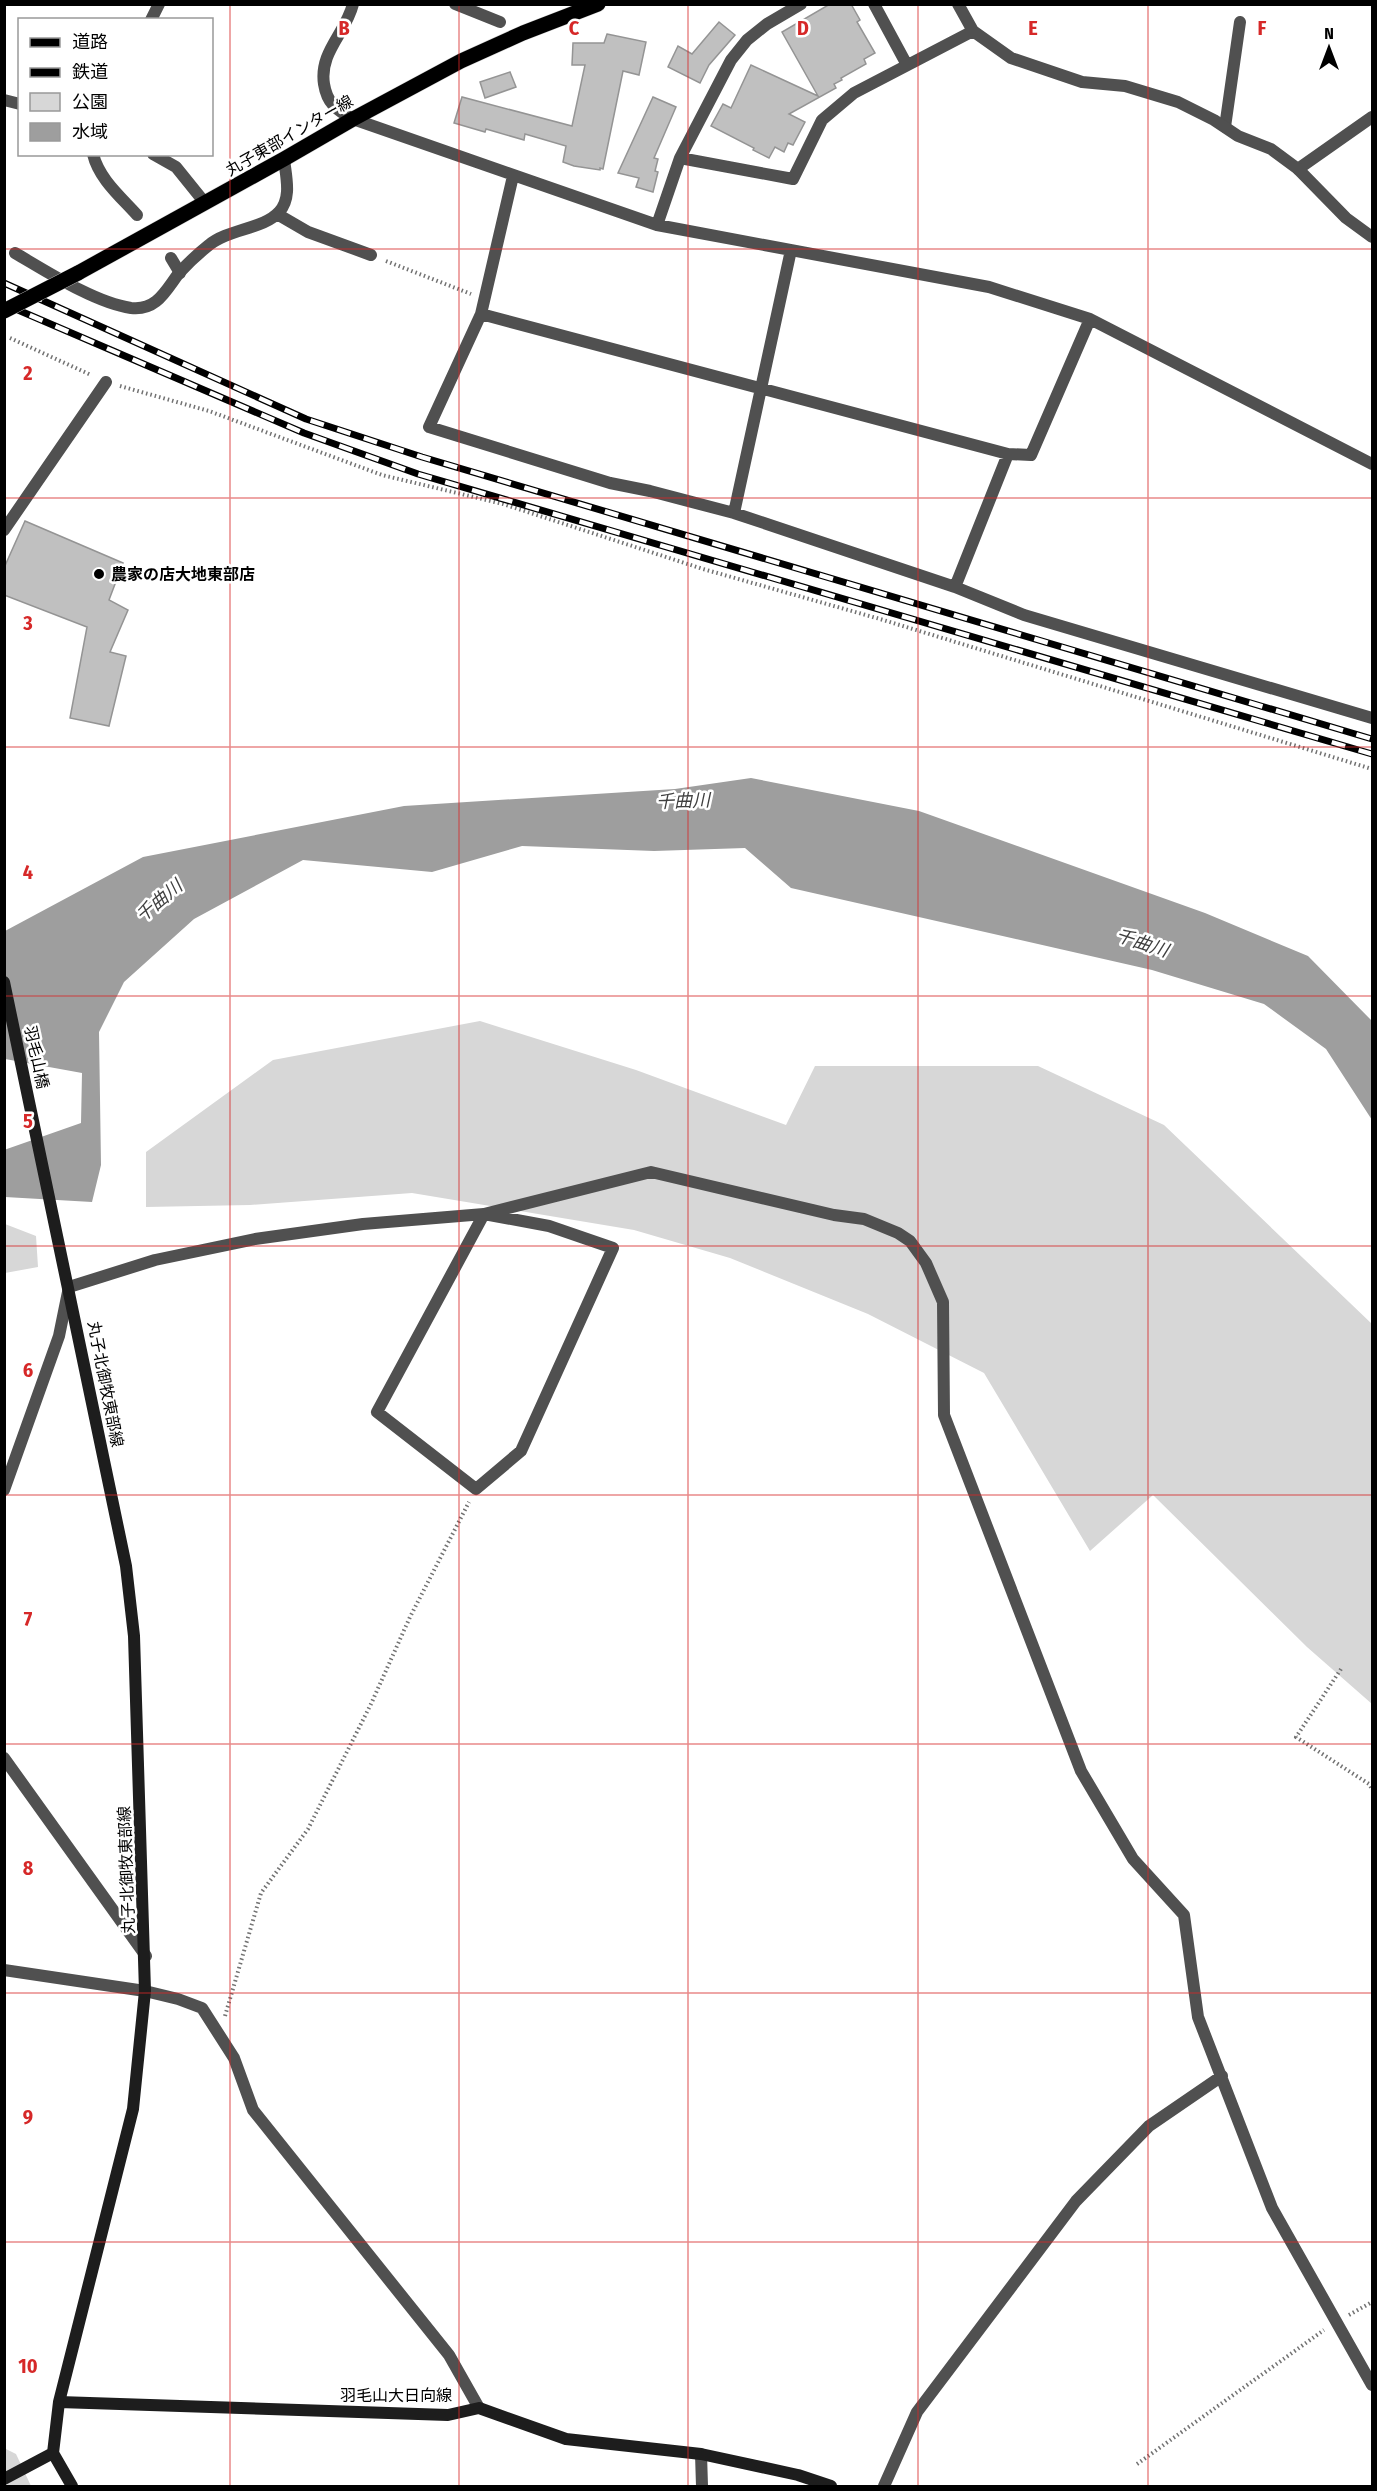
<svg xmlns="http://www.w3.org/2000/svg" width="1377" height="2491" viewBox="0 0 1377 2491" font-family="'Fira Sans Condensed','Noto Sans JP',sans-serif">
  <style>
    .green { fill: #d7d7d7 }
    .water { fill: #9e9e9e }
    .building { fill: #c0c0c0; stroke: #949494; stroke-width: 1.5 }
    .lines { fill: none; stroke-linecap: round; stroke-linejoin: round }
    .primary-casing { stroke: #dbdbdb; stroke-width: 16 }
    .path { stroke: #727272; stroke-width: 4; stroke-dasharray: 1.5 3; stroke-linecap: butt }
    .lane { stroke: #505050; stroke-width: 12 }
    .street { stroke: #505050; stroke-width: 12 }
    .secondary { stroke: #1d1d1d; stroke-width: 12 }
    .primary { stroke: #000; stroke-width: 15 }
    .rail-casing { stroke: #000; stroke-width: 7 }
    .rail { stroke: #fff; stroke-width: 4.5; stroke-dasharray: 14; stroke-linecap: butt }
    .primary-bridge-casing { stroke: #dbdbdb; stroke-width: 16; stroke-linecap: butt }
    .primary-bridge { stroke: #000; stroke-width: 15 }
    .grid { fill: none; stroke: #d62828; stroke-width: 1.5; stroke-opacity: 0.55 }
    .poi-dot { fill: #000; stroke: #fff; stroke-width: 2 }
    .labels { text-anchor: middle; stroke-width: 5; stroke-linejoin: round; paint-order: stroke }
    .street-label { font-size: 16px; fill: #000; stroke: #fff }
    .poi-label { font-size: 16px; font-weight: bold; fill: #000; stroke: #fff; text-anchor: start }
    .water-label { font-size: 18px; font-style: italic; fill: #3f3f3f; stroke: #fff }
    .grid-label { font-size: 20px; text-anchor: middle; font-weight: bold; fill: #d62828; stroke: #fff; stroke-width: 5; stroke-linejoin: round; paint-order: stroke }
  </style>
  <rect width="100%" height="100%" fill="#fff"/>
  <path class="green" d="M480,1021l156,49 150,55 29,-59h223l126,59 208,199v380l-65,-57 -154,-152 -63,56 -106,-178 -116,-59 -138,-56 -96,-28 -222,-37 -162,12 -104,2v-55l127,-92z
    M5,1224l31,12 2,31 -33,6z
    M4,2448l12,6 15,32h-26z"/>
  <path class="water" d="M751,778l168,33 286,102 103,43 64,65v99l-46,-71 -62,-45 -112,-34 -361,-82 -46,-40 -91,3 -132,-5 -90,26 -129,-12 -109,59 -70,63 -25,50 2,133 -9,37 -87,-5 -1,-47 77,-27 1,-50 -77,-14v-128l138,-74 261,-51 271,-17z"/>
  <path class="building" d="M830,4h21l9,16 -3,2 18,31 -11,6 2,5 -25,14 1,2 -8,4 2,4 -47,26 16,8 -12,23 -5,-2 -4,9 -9,-5 -6,11 -16,-8 1,-2 -43,-22 12,-22 8,4 20,-43 67,31 -36,-64z
    M719,22l16,13 -26,30 -9,18 -32,-16 10,-21 14,8z
    M607,34l39,8 -7,33 -16,-4 -20,98 -3,-1v2l-26,-4 -11,-4 3,-16 -41,-12 -1,6 -38,-11 -1,3 -31,-9 8,-26 110,29 13,-61h-13l1,-22h31z
    M510,72l6,15 -31,11 -5,-16z
    M653,97l23,10 -22,51 4,1 -3,12 3,1 -5,20 -17,-5 3,-9 -21,-5z
    M25,521l98,42 -14,37 19,10 -18,42 16,4 -17,70 -39,-8 17,-91 -83,-32v-27z"/>
  <g class="lines">
    <defs>
      <path id="primary" d="M78,273l206,-114 69,-40 108,-58 62,-28 75,-29"/>
    </defs>
    <use href="#primary" class="primary-casing"/>
    <path class="path" d="M386,261l85,33
      M10,338l81,37
      M120,386l89,25 173,64 121,29 200,65 177,50 492,150
      M1341,1669l-45,68 73,47 3,5
      M225,2016l36,-123 47,-64 63,-125 39,-87 59,-115
      M1349,2315l23,-13
      M1137,2464l187,-134"/>
    <path class="lane" d="M455,4l45,18
      M151,20l8,-16
      M1225,127l15,-105
      M93,154c6,25 28,43 44,61
      M1298,169l74,-52
      M171,258l9,15"/>
    <path class="street" d="M353,4c-7,29 -34,48 -29,80 3,19 12,26 29,35l304,106 332,62 101,32 282,145
      M874,4l33,61
      M958,4l15,27 38,27 71,24 43,4 53,16 36,18 24,16 33,13 27,20 48,49 26,19
      M4,100l16,4
      M153,154l23,13 29,36
      M680,158l113,21 29,-59 32,-27 119,-62
      M513,176l-32,138 -52,113 181,56 40,8 84,22 221,74 69,28 348,103
      M277,214l31,18 63,23
      M657,225l23,-67 51,-98 16,-20 20,-16 34,-20
      M15,253c31,18 80,50 116,55 26,3 35,-18 48,-35 9,-10 20,-20 30,-28 19,-16 55,-16 70,-33 13,-14 7,-35 5,-53
      M481,314l527,140 23,1 59,-136
      M734,513l57,-263
      M4,530l102,-148
      M955,587l53,-133
      M484,1214l65,12 64,22 -92,203 -45,38 -99,-77z
      M4,1490l55,-154 10,-49 86,-27 100,-21 108,-15 121,-10 167,-42 183,43 30,4 34,14 12,8 16,22 17,39 1,113 137,356 52,88 51,56 14,102 74,191 100,177
      M4,1758l142,198
      M4,1970l141,21 33,8 24,9 32,50 19,52 196,245 30,53
      M701,2454l1,32
      M884,2486l33,-74 159,-211 73,-75 73,-50"/>
    <path class="secondary" d="M4,982l122,584 8,70 11,355 -12,118 -74,293 -6,51 19,33
      M59,2402l389,13 31,-7 87,31 135,15 97,21 33,11
      M4,2479l49,-26"/>
    <use href="#primary" class="primary"/>
    <defs>
      <path id="rail" d="M4,283l302,136 116,38 950,282
        M4,304l300,129 114,41 954,280"/>
    </defs>
    <use href="#rail" class="rail-casing"/>
    <use href="#rail" class="rail"/>
    <defs>
      <path id="primary-bridge" d="M4,311l74,-38"/>
    </defs>
    <use href="#primary-bridge" class="primary-bridge-casing"/>
    <use href="#primary-bridge" class="primary-bridge"/>
  </g>
  <path class="grid" d="M230,4v2482M459,4v2482M688,4v2482M918,4v2482M1148,4v2482M4,249h1368M4,498h1368M4,747h1368M4,996h1368M4,1246h1368M4,1495h1368M4,1744h1368M4,1993h1368M4,2242h1368"/>
  <circle class="poi-dot" cx="99" cy="574" r="6"/>
  <g class="labels">
    <g class="street-label">
      <text transform="translate(289 135) rotate(-30)" y="6">丸子東部インター線</text>
      <text transform="translate(37 1057) rotate(78)" y="6">羽毛山橋</text>
      <text transform="translate(106 1384) rotate(79)" y="6">丸子北御牧東部線</text>
      <text transform="translate(126 1870) rotate(-92)" y="6">丸子北御牧東部線</text>
      <text x="396" y="2401">羽毛山大日向線</text>
    </g>
    <g class="poi-label">
      <text x="111" y="580">農家の店大地東部店</text>
    </g>
    <g class="water-label">
      <text transform="translate(683 801) rotate(-2)" y="6">千曲川</text>
      <text transform="translate(159 901) rotate(-40)" y="6">千曲川</text>
      <text transform="translate(1142 943) rotate(18)" y="6">千曲川</text>
    </g>
  </g>
  <g class="grid-label">
    <text x="344" y="35">B</text>
    <text x="574" y="35">C</text>
    <text x="803" y="35">D</text>
    <text x="1033" y="35">E</text>
    <text x="1262" y="35">F</text>
    <text x="28" y="380">2</text>
    <text x="28" y="630">3</text>
    <text x="28" y="879">4</text>
    <text x="28" y="1128">5</text>
    <text x="28" y="1377">6</text>
    <text x="28" y="1626">7</text>
    <text x="28" y="1875">8</text>
    <text x="28" y="2124">9</text>
    <text x="28" y="2373">10</text>
  </g>
  <rect width="1377" height="2491" fill="none" stroke="#000000" stroke-width="12"/>
  <rect x="18" y="18" width="195" height="138" fill="#ffffff" stroke="#999999" stroke-width="1.5"/>
  <rect x="30" y="38" width="30" height="9" fill="#000000" stroke="#999999" stroke-width="1.5"/>
  <text x="72" y="48" font-size="18" fill="#000000">道路</text>
  <rect x="30" y="68" width="30" height="9" fill="#000000" stroke="#999999" stroke-width="1.5"/>
  <text x="72" y="78" font-size="18" fill="#000000">鉄道</text>
  <rect x="30" y="93" width="30" height="18" fill="#d7d7d7" stroke="#999999" stroke-width="1.5"/>
  <text x="72" y="108" font-size="18" fill="#000000">公園</text>
  <rect x="30" y="123" width="30" height="18" fill="#9e9e9e" stroke="#999999" stroke-width="1.5"/>
  <text x="72" y="138" font-size="18" fill="#000000">水域</text>
  <g transform="translate(1329 48)" stroke="#ffffff" stroke-width="4.5" paint-order="stroke">
  <path d="M0-4.5L10 22L0 15L-10 22Z" fill="#000000"/>
  <text y="-9" font-size="16" font-weight="bold" text-anchor="middle" fill="#000000">N</text>
  </g>
</svg>
